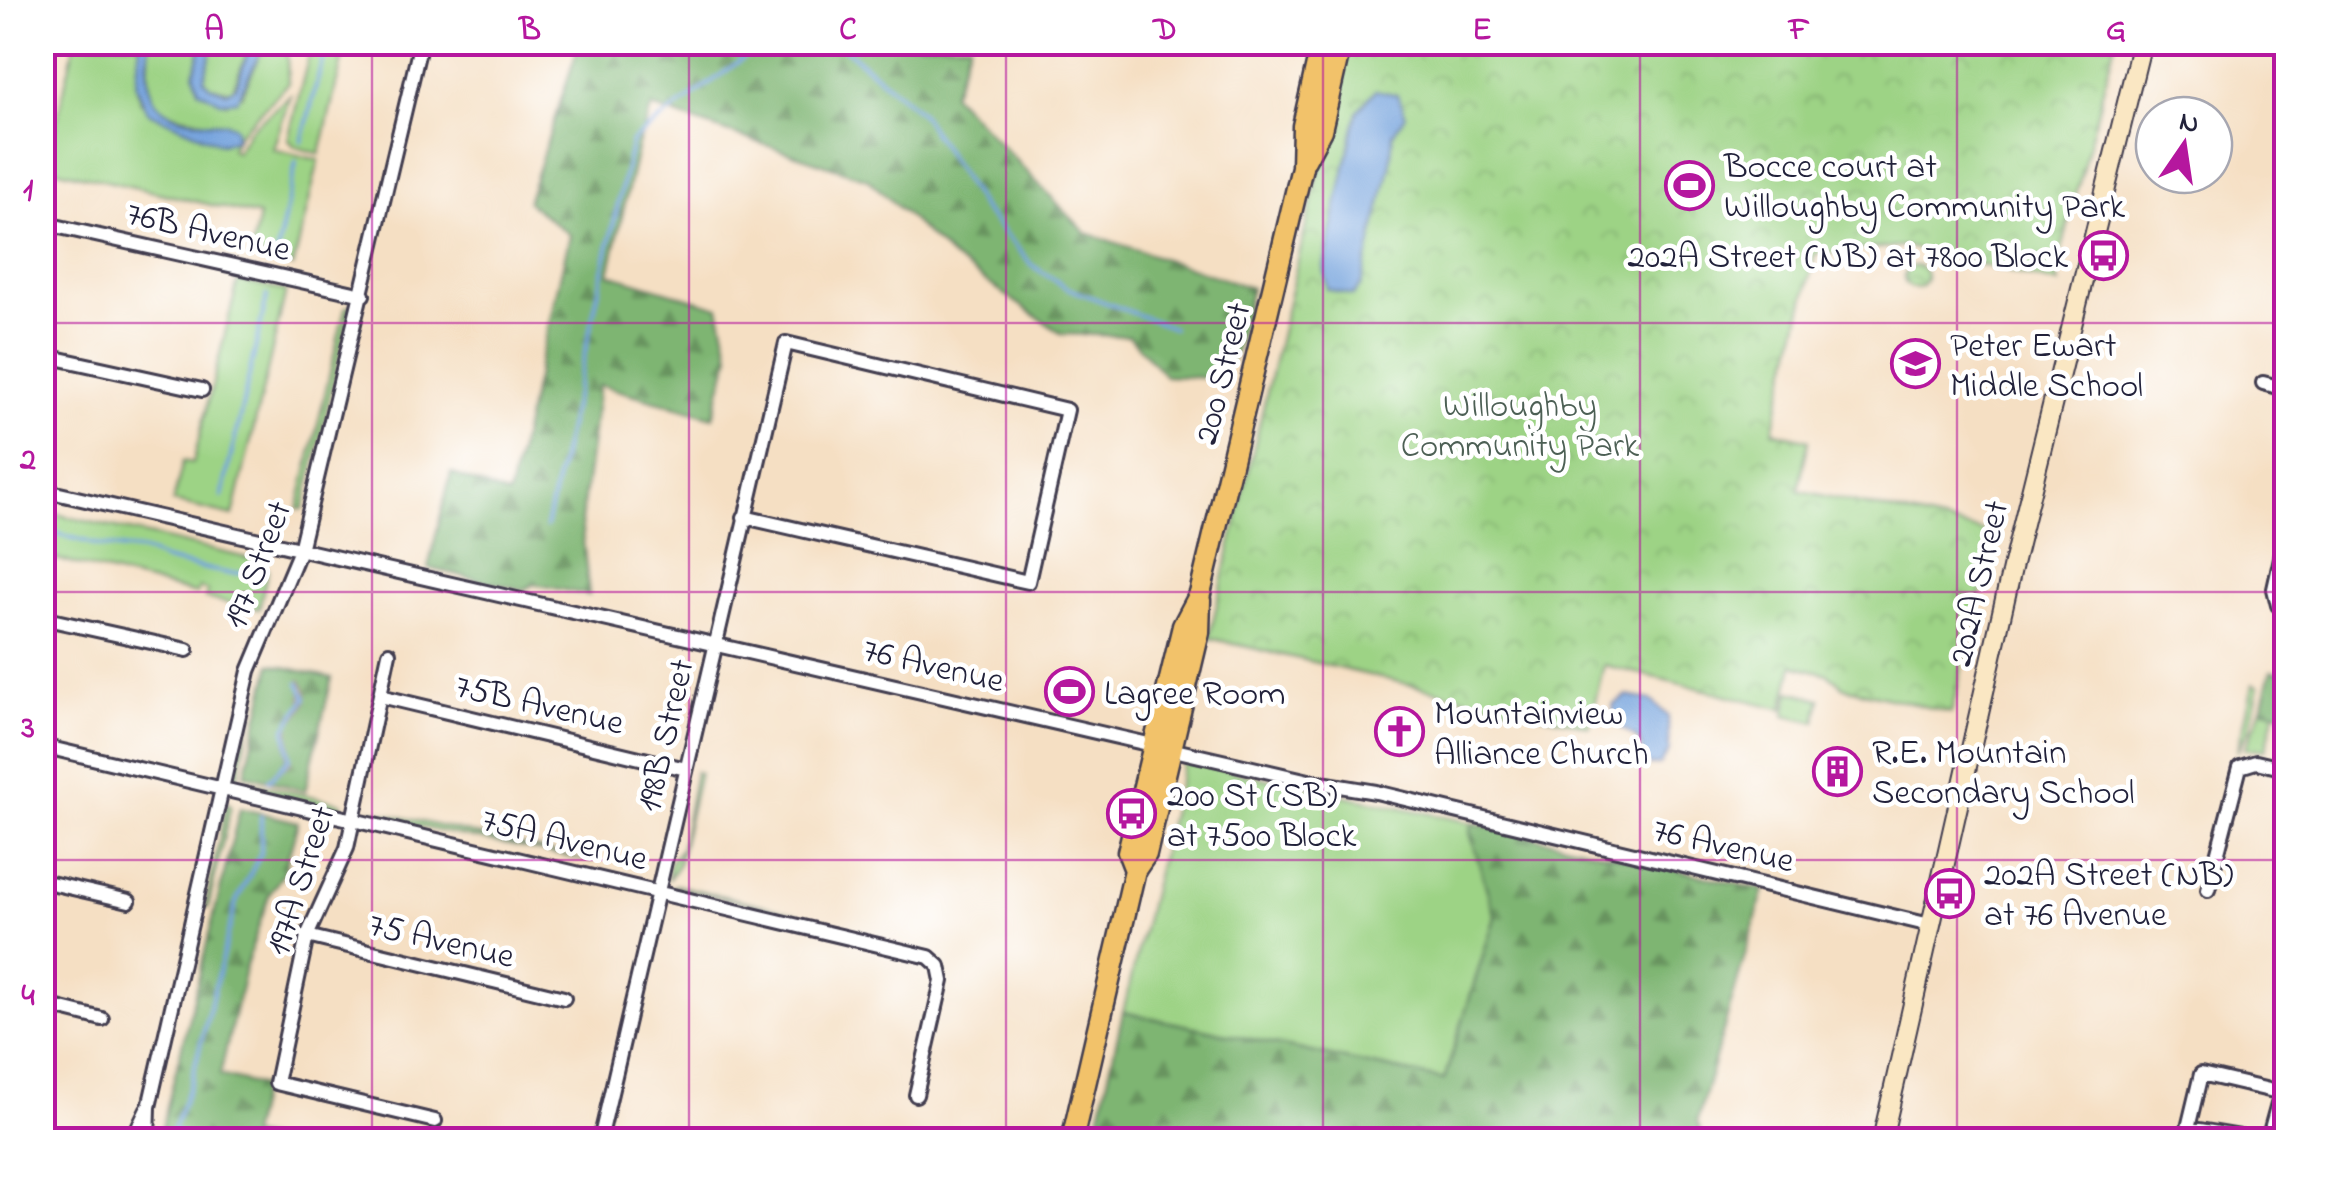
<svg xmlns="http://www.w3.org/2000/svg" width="2329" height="1183" viewBox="0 0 2329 1183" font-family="'Indie Flower',sans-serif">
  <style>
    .green { fill: #9dd385; stroke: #607a60; stroke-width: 2.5 }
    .forest { fill: url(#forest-firs); stroke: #506c56; stroke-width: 2.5 }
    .sand { fill: url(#sand-dots); stroke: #887e6c; stroke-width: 2.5 }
    .park { fill: url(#park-crowns); stroke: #607a60; stroke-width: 2.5 }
    .water { fill: #74a3dd; stroke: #4b628c; stroke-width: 2.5 }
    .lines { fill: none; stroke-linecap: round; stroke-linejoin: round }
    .stream { stroke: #74a3dd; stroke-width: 4 }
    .street-casing { stroke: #423e4f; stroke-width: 18 }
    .secondary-casing { stroke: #423e4f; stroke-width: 22 }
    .primary-casing { stroke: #423e4f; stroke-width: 25 }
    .street { stroke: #fff; stroke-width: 12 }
    .secondary { stroke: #fae7c3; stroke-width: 18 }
    .primary { stroke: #f2c26a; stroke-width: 20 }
    .grid { fill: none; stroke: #b5179e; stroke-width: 2.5; stroke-opacity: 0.55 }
    .labels { text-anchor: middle; stroke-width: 9; stroke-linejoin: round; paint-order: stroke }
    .poi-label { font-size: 35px; fill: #22223b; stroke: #fff; text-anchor: start }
    .street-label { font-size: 35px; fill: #22223b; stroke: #fff }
    .park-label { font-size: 35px; fill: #4d6055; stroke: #fff }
    .neatline { fill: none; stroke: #b5179e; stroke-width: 4 }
    .grid-label { font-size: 32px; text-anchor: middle; font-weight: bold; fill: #b5179e }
  </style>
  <defs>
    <pattern id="forest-firs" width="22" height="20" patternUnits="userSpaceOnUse" patternTransform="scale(2.5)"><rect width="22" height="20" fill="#7eb572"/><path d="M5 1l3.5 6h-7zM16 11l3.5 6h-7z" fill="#67935f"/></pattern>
    <pattern id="sand-dots" width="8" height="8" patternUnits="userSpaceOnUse" patternTransform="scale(2.5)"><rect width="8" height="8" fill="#eeda9e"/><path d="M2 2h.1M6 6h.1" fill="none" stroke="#ccbb89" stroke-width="1.8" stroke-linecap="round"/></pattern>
    <pattern id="park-crowns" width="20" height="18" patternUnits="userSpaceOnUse" patternTransform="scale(2.5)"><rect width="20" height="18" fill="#9dd385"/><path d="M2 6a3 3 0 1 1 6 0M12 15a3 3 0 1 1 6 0" fill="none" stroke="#87b574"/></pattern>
  </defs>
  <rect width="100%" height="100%" fill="#fff"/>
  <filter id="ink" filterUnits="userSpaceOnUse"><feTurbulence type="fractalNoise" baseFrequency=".01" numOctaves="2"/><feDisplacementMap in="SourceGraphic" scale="20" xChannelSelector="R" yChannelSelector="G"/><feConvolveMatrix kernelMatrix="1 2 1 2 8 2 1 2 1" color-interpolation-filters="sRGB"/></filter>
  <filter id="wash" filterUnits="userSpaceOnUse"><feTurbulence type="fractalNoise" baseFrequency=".0048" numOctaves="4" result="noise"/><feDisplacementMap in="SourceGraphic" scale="40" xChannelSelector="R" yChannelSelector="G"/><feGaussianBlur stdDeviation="2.25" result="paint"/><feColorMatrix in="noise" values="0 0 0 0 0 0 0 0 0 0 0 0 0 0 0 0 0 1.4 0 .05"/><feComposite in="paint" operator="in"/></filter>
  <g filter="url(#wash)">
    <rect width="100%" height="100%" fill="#f5dfc3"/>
    <path class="green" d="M75,42l65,1 -4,42 5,18 80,41 15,-5 -5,10 5,3 14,-23 40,-33 -17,53 46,11 -26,107 -42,-15 8,-36 -213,-49z
      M150,43h53l-9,30 32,30 16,-8 23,-52h16l6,11 1,29 -51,53c-62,-37 -96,3 -87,-93z
      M214,43h37l-19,48 -23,-5 -5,-7z
      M312,43h34l-26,111 -25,-7 -7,-8z
      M238,281l48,10 -53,225 -60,-14 10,-41 10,2z
      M351,305l-45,195 -3,9h-5l47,-201z
      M43,511l217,50 8,9 -9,39 -54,-11 3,-7 -9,-3 -2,6 -154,-38z
      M261,666l-22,108 -6,4z
      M2253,684l6,2 -9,42 -13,24z
      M1790,691l31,8 -5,23 -31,-7z
      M2262,708l13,3 -9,38h-21z
      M1184,761l289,62 -3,9 25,85 -51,163 -321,-68z
      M695,772l4,1 -21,92 -10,15 2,-18 11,-14z
      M241,780l100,23 2,6c-7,-1 -101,-22 -106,-24z
      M227,802l4,4 -23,102 -3,-1z
      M371,810l222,52 -218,-44 -8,-4z
      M676,885l123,29 -127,-27z"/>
    <path class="forest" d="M580,42l390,1 -18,51 134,139 165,55 -17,69 -20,21 -49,-2 -36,-40 -67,-2 -110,-76 -84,-79 -216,-72 -14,38 -29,129 110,33 11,48 -17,62 -114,-32 -18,136 8,74 -55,-11 -10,6 -96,-22 23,-95 57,23 62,-261 -43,-33z
      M271,664l61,14 -27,113 -60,-17z
      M2271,671l15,3v40l-24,-6z
      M240,808l58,14 -14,50 -15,23 -23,70 -26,110 42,11 -12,49 22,5h-113z
      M1473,823l291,67 -67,231 6,19h-609l29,-128 321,68 51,-163 -25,-85z"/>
    <path class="sand" d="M301,681c15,18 0,30 -12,43l2,39 -23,16 20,-19c-2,-32 -7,-28 14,-54z"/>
    <path class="park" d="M1349,43h766l-59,229 3,12 -155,-38 -89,8 -42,177 36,9 -11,50 198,44 -45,179 -107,-26 -16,-13 -35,-9 -10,44 -179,-44 -15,61 -380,-88z
      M1904 277a11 11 0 1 1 22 0a11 11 0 1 1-22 0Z"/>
    <path class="water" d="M140,43h10c-7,50 -1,74 56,79 13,2 18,-3 30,6v11l-15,5 -73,-32 -12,-27z
      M203,43h11l-10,36 5,7 18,6 9,-5 15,-44h14l-28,57 -16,2 -22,-12 -5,-17z
      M1376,90l22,5 8,20 -13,19 -3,33 -29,118 -8,11 -26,-7 -3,-23 33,-155z
      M1627,696l24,4 17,16 1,35 -9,14h-16c-2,-35 -8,-23 -30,-43l-1,-17z"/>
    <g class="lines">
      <path class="stream" d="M837,42l84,71 61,95 51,58 34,22 106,40
        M302,142l25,-100
        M276,257l20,-95
        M222,496l45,-200
        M546,527l86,-386 133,-99
        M42,529l59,17 44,5 19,9 62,13h25
        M269,780l21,-22 -4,-30 20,-30 -7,-15
        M174,1130l11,7 25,3
        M170,1137l21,-55 45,-180 25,-49v-37"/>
    </g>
  </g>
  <g filter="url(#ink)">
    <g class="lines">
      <defs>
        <path id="street" d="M42,223l321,72
          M42,355l160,35
          M2263,383l23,6
          M42,490l1267,291 67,11 554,133
          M2286,535l-12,54 4,16 8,2
          M42,618l145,32
          M389,653l-42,195 -40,88 -31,147 159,38
          M380,696l306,73
          M42,746l887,211 10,9 3,15 -26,114
          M42,881l87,20
          M2208,890l32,-123 16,-5 30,7
          M307,936l257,62
          M42,1004l60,15
          M42,1138l12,2
          M132,1140l15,-31
          M148,1140l1,-33 100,-436 51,-121 121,-508
          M600,1140l186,-797 281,67 -39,172 -284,-65
          M2259,1140l-71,-12 13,-54 81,19
          M2259,1140l10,-4 17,-62"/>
        <path id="secondary" d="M1882,1140l131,-576 129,-522"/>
        <path id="primary" d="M1305,160l16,-30 20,-88
          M1135,870l-7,-18 55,-226 17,-32 102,-427 1,-41 19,-84
          M1072,1140l63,-270 11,-16 53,-222 1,-32"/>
      </defs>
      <use href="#street" class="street-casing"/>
      <use href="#secondary" class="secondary-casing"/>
      <use href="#primary" class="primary-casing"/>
      <use href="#street" class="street"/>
      <use href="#secondary" class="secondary"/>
      <use href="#primary" class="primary"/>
    </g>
  </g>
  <path class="grid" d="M372,42v1098M689,42v1098M1006,42v1098M1323,42v1098M1640,42v1098M1957,42v1098M42,323h2244M42,592h2244M42,860h2244"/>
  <defs>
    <symbol id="stadium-ring" viewBox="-11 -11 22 22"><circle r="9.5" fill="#fff" stroke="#b5179e" stroke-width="1.5"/><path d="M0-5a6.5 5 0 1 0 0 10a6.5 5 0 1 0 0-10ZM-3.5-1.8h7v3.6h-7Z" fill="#b5179e"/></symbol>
    <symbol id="bus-ring" viewBox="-11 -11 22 22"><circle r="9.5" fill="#fff" stroke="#b5179e" stroke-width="1.5"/><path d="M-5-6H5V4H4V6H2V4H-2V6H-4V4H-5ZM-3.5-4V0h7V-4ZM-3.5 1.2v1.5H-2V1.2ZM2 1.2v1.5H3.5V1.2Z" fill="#b5179e"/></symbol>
    <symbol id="school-ring" viewBox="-11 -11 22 22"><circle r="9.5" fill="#fff" stroke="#b5179e" stroke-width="1.5"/><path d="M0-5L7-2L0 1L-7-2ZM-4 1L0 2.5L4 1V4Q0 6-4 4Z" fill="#b5179e"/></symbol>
    <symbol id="church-ring" viewBox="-11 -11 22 22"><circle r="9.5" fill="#fff" stroke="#b5179e" stroke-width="1.5"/><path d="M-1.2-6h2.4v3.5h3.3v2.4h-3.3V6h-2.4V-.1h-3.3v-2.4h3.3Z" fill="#b5179e"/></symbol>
    <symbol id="building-ring" viewBox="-11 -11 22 22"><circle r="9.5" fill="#fff" stroke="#b5179e" stroke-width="1.5"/><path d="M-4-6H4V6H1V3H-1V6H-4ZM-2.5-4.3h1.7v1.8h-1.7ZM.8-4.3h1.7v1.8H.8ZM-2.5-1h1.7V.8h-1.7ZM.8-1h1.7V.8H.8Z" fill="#b5179e"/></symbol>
  </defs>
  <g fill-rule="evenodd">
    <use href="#stadium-ring" x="1662" y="158" width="55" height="55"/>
    <use href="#bus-ring" x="2076" y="228" width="55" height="55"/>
    <use href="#school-ring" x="1888" y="336" width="55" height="55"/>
    <use href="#stadium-ring" x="1042" y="664" width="55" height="55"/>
    <use href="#church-ring" x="1372" y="704" width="55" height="55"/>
    <use href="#building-ring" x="1810" y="744" width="55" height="55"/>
    <use href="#bus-ring" x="1104" y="786" width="55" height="55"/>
    <use href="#bus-ring" x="1922" y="866" width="55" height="55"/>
  </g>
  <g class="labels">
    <g class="poi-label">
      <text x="1724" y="177">Bocce court at<tspan x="1724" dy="40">Willoughby Community Park</tspan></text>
      <text x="2068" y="267" text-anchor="end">202A Street (NB) at 7800 Block</text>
      <text x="1950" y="356">Peter Ewart<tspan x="1950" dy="40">Middle School</tspan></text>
      <text x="1104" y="704">Lagree Room</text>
      <text x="1434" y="724">Mountainview<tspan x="1434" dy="40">Alliance Church</tspan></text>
      <text x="1872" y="763">R.E. Mountain<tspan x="1872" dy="40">Secondary School</tspan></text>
      <text x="1167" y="806">200 St (SB)<tspan x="1167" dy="40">at 7500 Block</tspan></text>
      <text x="1984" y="885">202A Street (NB)<tspan x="1984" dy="40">at 76 Avenue</tspan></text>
    </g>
    <g class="street-label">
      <text transform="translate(209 230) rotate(13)" y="12">76B Avenue</text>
      <text transform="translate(1221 373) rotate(-76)" y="12">200 Street</text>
      <text transform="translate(256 564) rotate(-69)" y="12">197 Street</text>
      <text transform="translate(1977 583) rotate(-77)" y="12">202A Street</text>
      <text transform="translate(934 664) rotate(13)" y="12">76 Avenue</text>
      <text transform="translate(540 703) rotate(13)" y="12">75B Avenue</text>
      <text transform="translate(664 735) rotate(-77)" y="12">198B Street</text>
      <text transform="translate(565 838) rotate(14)" y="12">75A Avenue</text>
      <text transform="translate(1724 844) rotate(13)" y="12">76 Avenue</text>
      <text transform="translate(299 880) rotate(-72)" y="12">197A Street</text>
      <text transform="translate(442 939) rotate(13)" y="12">75 Avenue</text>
    </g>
    <g class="park-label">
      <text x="1520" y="416">Willoughby<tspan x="1520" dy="40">Community Park</tspan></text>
    </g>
  </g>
  <rect width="2329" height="1183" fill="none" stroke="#fff" stroke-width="110"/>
  <g transform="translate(2184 145) rotate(13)"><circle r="48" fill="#ffffff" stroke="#a7a7b1" stroke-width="2.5"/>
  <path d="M0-8L18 38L0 25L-18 38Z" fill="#b5179e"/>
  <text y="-15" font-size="28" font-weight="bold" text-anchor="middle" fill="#22223b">N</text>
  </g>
  <rect x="55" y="55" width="2219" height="1073" class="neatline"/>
  <g class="grid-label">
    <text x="214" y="39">A</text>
    <text x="530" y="39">B</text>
    <text x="848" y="39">C</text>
    <text x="1165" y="39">D</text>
    <text x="1482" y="39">E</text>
    <text x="1799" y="39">F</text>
    <text x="2116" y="39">G</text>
    <text x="28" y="200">1</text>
    <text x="28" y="469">2</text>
    <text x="28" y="737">3</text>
    <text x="28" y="1005">4</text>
  </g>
</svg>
